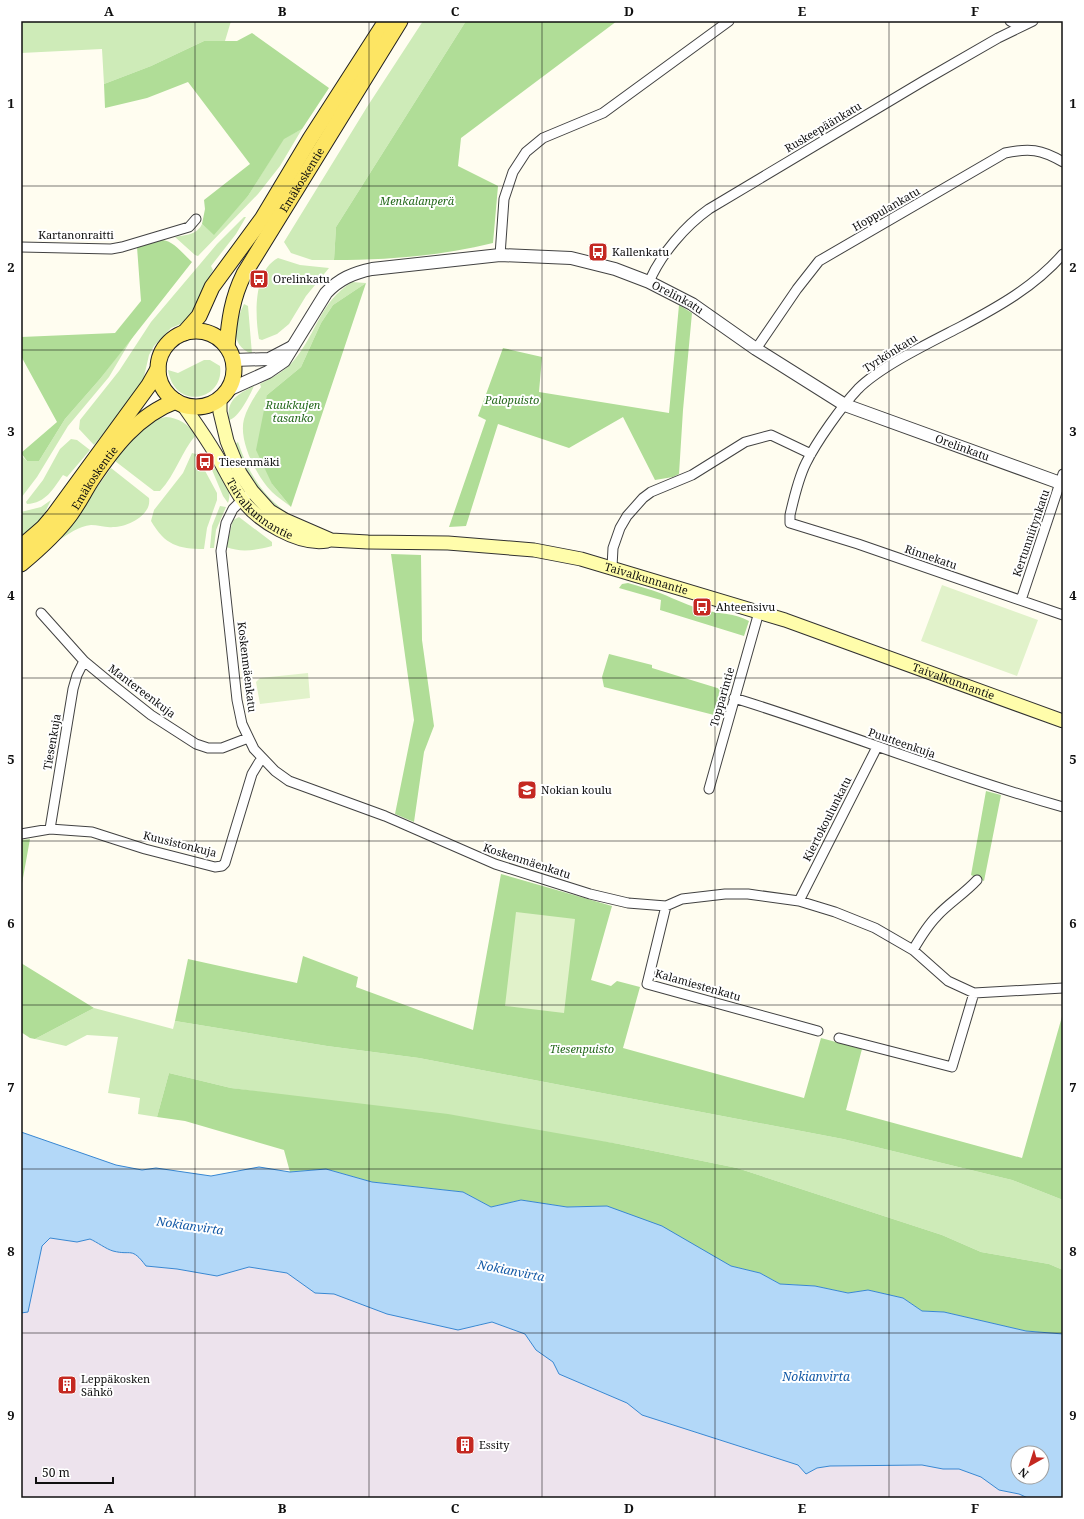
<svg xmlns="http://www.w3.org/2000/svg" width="1084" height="1519" viewBox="0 0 1084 1519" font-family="'Noto Serif',serif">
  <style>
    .industrial { fill: #ede3ed }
    .green { fill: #ceebb8 }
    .forest { fill: #b0dd97 }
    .pitch { fill: #e1f2ca }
    .water { fill: #b3d8f8; stroke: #3887d2; fill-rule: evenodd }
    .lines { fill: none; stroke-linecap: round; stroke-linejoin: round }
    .minor-casing { stroke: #424242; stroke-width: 11 }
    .tertiary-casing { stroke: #424242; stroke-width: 14 }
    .secondary-casing { stroke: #313131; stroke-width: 15 }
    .primary-casing { stroke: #202020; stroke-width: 17 }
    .minor { stroke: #fff; stroke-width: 9 }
    .tertiary { stroke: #fff; stroke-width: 12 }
    .secondary { stroke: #fffdab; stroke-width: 13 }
    .primary { stroke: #fde563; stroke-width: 15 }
    .grid { fill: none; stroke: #0f0f0f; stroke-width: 1; stroke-opacity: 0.55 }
    .labels { text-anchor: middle; stroke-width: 4; stroke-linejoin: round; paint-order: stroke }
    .street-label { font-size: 11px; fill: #0f0f0f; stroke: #fff }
    .park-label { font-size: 11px; font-style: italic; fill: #25691c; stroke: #fff }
    .poi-label { font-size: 11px; fill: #0f0f0f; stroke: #fff; text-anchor: start }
    .water-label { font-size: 12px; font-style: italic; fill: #1359a6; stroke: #fff }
    .neatline { fill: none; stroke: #0f0f0f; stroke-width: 1.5 }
    .grid-label { font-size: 13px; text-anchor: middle; font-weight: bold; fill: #0f0f0f }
  </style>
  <rect width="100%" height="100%" fill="#fffdf0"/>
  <path class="industrial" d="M50,1238l27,4 13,-3 23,12h18l8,6 7,9 31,3 40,7 32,-9 38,6 28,20 19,1 53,20 87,13 18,-5 33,12 11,16 17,12 6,12 68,29 15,12 156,50 8,9 11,-6 13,-2 92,-1 21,4h16l22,8 18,13 20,4 9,4h-1007v-185l7,-1 14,-66z"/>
  <path class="green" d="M21,21h210l-6,20h-21l-53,25 -47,18 -2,-35 -81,4z
    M423,21h43l-130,206 -2,33h-22l-21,-7 -7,-11 83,-135z
    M302,129l-22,37 -22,28 -60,62 -3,-1 -20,-18c10,-2 22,-2 27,-13l12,10 34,-38 36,-58z
    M244,217h2l-10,17 -25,32 2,4 -23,46 -7,7 -12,5 -17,18 -5,9 -6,26 -8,13 -41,51 -15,-16 1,-9 39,-49 32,-49 66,-78z
    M278,258l22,7 29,3 -23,28 -17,28 -12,10 -15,6 -3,-1c-4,-23 -6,-68 19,-81z
    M352,282l14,1 -33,22 -12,18 -20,44 -34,28 5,89 19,23c-6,-5 -14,-10 -19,-15 -15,-15 -34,-51 -28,-73 3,-11 10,-22 17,-32l-1,-3c13,-7 26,-13 35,-25 23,-28 24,-56 57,-77z
    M244,304l4,2 4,48c-24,-10 -17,-31 -8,-50z
    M135,333l-26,44 -41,49 -31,51 -16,21v-43l6,6h12l26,-42 35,-40z
    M204,360h6l10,6c5,34 -45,46 -52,4l10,3z
    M254,386c-4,9 -16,33 -25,34 -3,-20 9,-26 25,-34z
    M166,417c13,1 22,7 30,18 -15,17 -20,39 -36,56h-6l-39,-30c14,-18 27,-39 51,-44z
    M71,439l6,1 13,10 -23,27 -4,-2c-10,14 -17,28 -36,29l-1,-2 17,-22 17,-31z
    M238,442c10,30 25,56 53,73l-3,3 -9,-6 -31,-32 -14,-35z
    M192,453l4,1 21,39v7l-10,28 -3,21c-26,0 -39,-4 -53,-28l3,-11 29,-37z
    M111,468l38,30c3,17 -21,29 -36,29 -7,1 -15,-2 -22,-2 -12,1 -23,9 -33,16z
    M215,468c8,11 18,20 13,35l-5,-7 -11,-26z
    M51,500l-9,19 -21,24v-31l20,-5z
    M220,506l6,1 -10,23 -2,18h-4l2,-22z
    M239,517l33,25v4c-16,4 -30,7 -46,1l7,-27z
    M94,1008l79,21 2,-8 152,25 92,12 424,81 169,41 51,20v70l-14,-6 -68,-12 -39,-17 -205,-67 -118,-24 -388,-56 -62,-15 -12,44 -19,-3 2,-16 -32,-5 10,-56 -31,-2 -21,11 -31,-7z"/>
  <path class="forest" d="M466,21h151l-156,117 -3,28 40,20 -5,57c-52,13 -106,17 -159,17l2,-33z
    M252,33l77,55 -27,41 -18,10 -36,57 -34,39 -12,-11 3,-15 -1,-9 46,-36 -62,-82 -41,16 -42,10 -1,-24 47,-18 53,-25h33z
    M162,240c11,0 22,15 30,22l-92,117 -35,40 -26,42h-12l-6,-8 36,-31 -36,-66v-19l94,-4 26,-32 -4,-54z
    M366,283l-75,224 -19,-23 -16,-34 11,-55 34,-28 20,-44 12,-18z
    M679,305l13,8 -9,97 -4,64 -6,3 -18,3 -32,-63 -54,31 -71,-24 -32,102 -17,1 37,-107 -8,-4 25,-68 39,9 -3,35 130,21z
    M391,554l30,1 1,85 12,86 -10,26 -10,70 -19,-8 19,-94z
    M628,583c10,3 22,6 32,10 15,6 29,13 44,17 15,4 31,3 45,11l-5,15 -84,-26 1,-10 -42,-12 3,-4z
    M609,654l43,11v3l75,23 -9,25 -114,-29 -2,-10z
    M986,791l15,4 -17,86 -13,-6z
    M30,839l-9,50v-49z
    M501,874l111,32 -21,74 20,6 6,-5 23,6 -17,61 181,50 17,-60 41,11 -16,61 176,48 41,-145v187l-51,-20 -169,-41 -424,-81 -92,-12 -152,-25 13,-62 109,24 6,-27 55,21 -2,10 117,43z
    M21,963l73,45 -59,31 -5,-1 -9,-6z
    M169,1073l62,15 217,26 171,30 118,24 205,67 39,17 68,12 14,6v64l-37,-3 -82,-19 -22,-1 -19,-13 -35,-8 -20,3 -33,-7 -35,-2 -20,-11 -29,-7 -124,-60 -40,1 -46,-7 -30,7 -28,-15 -91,-10 -46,-13 -36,3 -6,-22 -99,-29 -28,-4z"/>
  <path class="pitch" d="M942,585l96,35 -21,56 -96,-35z
    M308,673l2,25 -50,6 -4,-22 4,-4z
    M516,912l59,7 -11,94 -59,-7z"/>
  <path class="water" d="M21,1132l95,33 26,5 14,-2 55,8 48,-9 31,5 36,-3 46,13 91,10 28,15 30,-7 46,7 40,-1 55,20 69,40 29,7 20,11 35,2 33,7 20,-3 35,8 19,13 22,1 82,19 37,3v164h-35l-9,-4 -20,-4 -18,-13 -22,-8h-16l-21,-4 -92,1 -13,2 -11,6 -8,-9 -156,-50 -15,-12 -68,-29 -6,-12 -17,-12 -11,-16 -33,-12 -34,8 -71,-16 -53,-20 -19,-1 -28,-20 -38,-6 -32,9 -40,-7 -31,-3c-15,-20 -14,-10 -33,-15 -7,-2 -16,-9 -23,-12l-13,3 -27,-4 -8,8 -14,66 -7,1zM1018,1453h24v24h-24z"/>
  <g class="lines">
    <defs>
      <path id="minor" d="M1010,21l10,6
        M21,247l90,2 11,-2 67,-20 7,-8
        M1063,254c-29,33 -65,53 -103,73 -29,15 -79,39 -102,62 -17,18 -41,52 -52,74 -8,16 -12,35 -16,52v8l68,21 205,71
        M500,255l4,-56 9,-27 13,-20 17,-14 60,-25 126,-92
        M649,282c12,-28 36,-56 60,-73l216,-129 73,-42 35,-17
        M756,349l41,-60 22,-28 186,-108c24,-5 36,-4 58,9
        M246,496l-13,13 -7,14 -5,28 16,149 5,24 12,25 21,22 14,10 96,35 110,48 95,30 38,9 38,3 16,-7 43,-5h23l51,7 36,11 40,16 38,22 35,31 26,12 89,-5
        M612,567l1,-19 7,-20 7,-12 16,-18 8,-6 41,-17 53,-33 26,-7 40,19
        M1021,600l42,-126
        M41,613l43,48 29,24 38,30 45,29 12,4h14l26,-10
        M734,698c111,34 218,78 329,109
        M709,789l50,-177
        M50,829l23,-140 4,-14 7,-14
        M21,834l29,-5 42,3 53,17 70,18 7,-1 3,-3 27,-89 9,-15
        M799,901l78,-154
        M666,906l-19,78 171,47
        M913,950c7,-12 14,-24 24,-34 12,-13 27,-22 40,-36
        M839,1038l113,29 22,-74"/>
      <g id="tertiary">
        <path d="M233,360l36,-1 23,-12"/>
        <path id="s1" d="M228,390l40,-18 16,-11 42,-68c13,-14 27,-20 46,-24l128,-14 71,3 44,11 34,13 43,22 64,45 89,56 218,79"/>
      </g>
      <g id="secondary">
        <path id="s2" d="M220,398v14l7,29 13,32 12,18 18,20 15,9 46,20 37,2 80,1 86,7 47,9 204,61 278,101"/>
        <path id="s3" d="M183,405c11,16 22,31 32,48 9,14 16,30 26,45 16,23 58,48 86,43"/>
      </g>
      <g id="primary">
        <circle cx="196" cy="369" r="38"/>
        <path d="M184,333l15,-17 13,-29 50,-68 48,-80 76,-118"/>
        <path id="s4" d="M227,347c2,-26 5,-49 17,-73l156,-253"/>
        <path d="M21,547l22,-19 11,-13 95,-130 9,-16"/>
        <path id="s5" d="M21,564c18,-15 35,-30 49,-49 8,-11 14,-23 21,-34 22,-33 47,-66 85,-80"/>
      </g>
    </defs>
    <use href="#minor" class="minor-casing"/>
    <use href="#tertiary" class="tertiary-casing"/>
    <use href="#secondary" class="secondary-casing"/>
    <use href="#primary" class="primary-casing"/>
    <use href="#minor" class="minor"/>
    <use href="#tertiary" class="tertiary"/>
    <use href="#secondary" class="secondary"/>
    <use href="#primary" class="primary"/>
  </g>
  <path class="grid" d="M195,21v1477M369,21v1477M542,21v1477M715,21v1477M889,21v1477M21,186h1042M21,350h1042M21,514h1042M21,678h1042M21,841h1042M21,1005h1042M21,1169h1042M21,1333h1042"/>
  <defs>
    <symbol id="bus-square" viewBox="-11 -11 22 22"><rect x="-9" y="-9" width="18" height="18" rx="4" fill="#c42821" stroke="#fff"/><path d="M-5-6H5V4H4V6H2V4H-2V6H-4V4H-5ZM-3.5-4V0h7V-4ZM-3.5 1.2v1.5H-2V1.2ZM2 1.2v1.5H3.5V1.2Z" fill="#fff"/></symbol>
    <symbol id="school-square" viewBox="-11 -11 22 22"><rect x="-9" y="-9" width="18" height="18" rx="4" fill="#c42821" stroke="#fff"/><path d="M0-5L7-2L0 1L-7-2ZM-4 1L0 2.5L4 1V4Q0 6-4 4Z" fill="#fff"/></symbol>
    <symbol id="building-square" viewBox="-11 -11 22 22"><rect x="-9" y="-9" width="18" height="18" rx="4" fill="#c42821" stroke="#fff"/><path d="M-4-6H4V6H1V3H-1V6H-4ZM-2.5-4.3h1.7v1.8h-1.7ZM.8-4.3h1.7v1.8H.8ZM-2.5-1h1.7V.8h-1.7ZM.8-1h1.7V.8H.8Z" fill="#fff"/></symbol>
  </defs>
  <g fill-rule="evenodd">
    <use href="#bus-square" x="587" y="241" width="22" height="22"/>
    <use href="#bus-square" x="248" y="268" width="22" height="22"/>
    <use href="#bus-square" x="194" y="451" width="22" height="22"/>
    <use href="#bus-square" x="691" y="596" width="22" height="22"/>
    <use href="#school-square" x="516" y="779" width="22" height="22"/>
    <use href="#building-square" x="56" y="1374" width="22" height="22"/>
    <use href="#building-square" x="454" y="1434" width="22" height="22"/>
  </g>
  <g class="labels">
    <g class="street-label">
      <text transform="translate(823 127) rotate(-31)" y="4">Ruskeepäänkatu</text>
      <text dy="4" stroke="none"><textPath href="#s4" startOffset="186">Emäkoskentie</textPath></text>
      <text transform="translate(886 209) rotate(-30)" y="4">Hoppulankatu</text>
      <text x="76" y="239">Kartanonraitti</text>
      <text dy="4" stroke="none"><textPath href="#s1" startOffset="510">Orelinkatu</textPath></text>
      <text transform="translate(890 353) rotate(-32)" y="4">Tyrkönkatu</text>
      <text dy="4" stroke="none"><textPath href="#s1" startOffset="834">Orelinkatu</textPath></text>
      <text dy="4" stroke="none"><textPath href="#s5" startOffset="114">Emäkoskentie</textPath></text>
      <text dy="4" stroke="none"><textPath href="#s3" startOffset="131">Taivalkunnantie</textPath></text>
      <text transform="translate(1031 533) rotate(-71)" y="4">Kertunniitynkatu</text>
      <text transform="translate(931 557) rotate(19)" y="4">Rinnekatu</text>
      <text dy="4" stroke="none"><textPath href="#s2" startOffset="514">Taivalkunnantie</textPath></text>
      <text transform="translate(247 667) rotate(83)" y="4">Koskenmäenkatu</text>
      <text dy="4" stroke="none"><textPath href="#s2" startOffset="838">Taivalkunnantie</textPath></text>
      <text transform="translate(142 691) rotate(37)" y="4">Mantereenkuja</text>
      <text transform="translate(722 697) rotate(-74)" y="4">Topparintie</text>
      <text transform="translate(52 742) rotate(-80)" y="4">Tiesenkuja</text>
      <text transform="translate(902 743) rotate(19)" y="4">Puutteenkuja</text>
      <text transform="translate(827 819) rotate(-63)" y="4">Kiertokoulunkatu</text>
      <text transform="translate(180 844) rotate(14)" y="4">Kuusistonkuja</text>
      <text transform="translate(527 861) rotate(18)" y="4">Koskenmäenkatu</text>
      <text transform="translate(698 985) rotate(16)" y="4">Kalamiestenkatu</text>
    </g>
    <g class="park-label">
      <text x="417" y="205">Menkalanperä</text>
      <text x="512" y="404">Palopuisto</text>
      <text x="293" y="409">Ruukkujen<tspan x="293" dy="13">tasanko</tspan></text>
      <text x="582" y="1053">Tiesenpuisto</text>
    </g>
    <g class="poi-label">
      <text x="612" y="256">Kallenkatu</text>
      <text x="273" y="283">Orelinkatu</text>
      <text x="219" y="466">Tiesenmäki</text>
      <text x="716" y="611">Ahteensivu</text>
      <text x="541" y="794">Nokian koulu</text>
      <text x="81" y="1383">Leppäkosken<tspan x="81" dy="13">Sähkö</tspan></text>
      <text x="479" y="1449">Essity</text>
    </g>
    <g class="water-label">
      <text transform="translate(190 1226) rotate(8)" y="4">Nokianvirta</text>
      <text transform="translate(511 1271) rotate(11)" y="4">Nokianvirta</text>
      <text x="816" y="1381">Nokianvirta</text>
    </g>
  </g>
  <rect width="1084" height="1519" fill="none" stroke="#ffffff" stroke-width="44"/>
  <g transform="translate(1030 1465) rotate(219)"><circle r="19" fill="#ffffff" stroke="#9f9f9f"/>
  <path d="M0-3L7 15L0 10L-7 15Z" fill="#c42821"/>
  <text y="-6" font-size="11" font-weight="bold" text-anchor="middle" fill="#0f0f0f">N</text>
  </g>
  <path d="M36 1477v6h77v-6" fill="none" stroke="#0f0f0f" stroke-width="2"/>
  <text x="42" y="1477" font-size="12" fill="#0f0f0f" stroke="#ffffff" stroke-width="3" paint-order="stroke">50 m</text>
  <rect x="22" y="22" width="1040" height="1475" class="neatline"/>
  <g class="grid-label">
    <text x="109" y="16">A</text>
    <text x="282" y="16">B</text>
    <text x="455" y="16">C</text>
    <text x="629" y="16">D</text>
    <text x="802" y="16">E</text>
    <text x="975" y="16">F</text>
    <text x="11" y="108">1</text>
    <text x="1073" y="108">1</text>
    <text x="11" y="272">2</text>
    <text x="1073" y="272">2</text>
    <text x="11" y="436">3</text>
    <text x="1073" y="436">3</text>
    <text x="11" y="600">4</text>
    <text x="1073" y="600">4</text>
    <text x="11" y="764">5</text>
    <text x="1073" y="764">5</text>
    <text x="11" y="928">6</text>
    <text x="1073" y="928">6</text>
    <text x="11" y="1092">7</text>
    <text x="1073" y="1092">7</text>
    <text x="11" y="1256">8</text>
    <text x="1073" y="1256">8</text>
    <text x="11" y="1420">9</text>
    <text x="1073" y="1420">9</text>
    <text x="109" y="1513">A</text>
    <text x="282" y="1513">B</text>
    <text x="455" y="1513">C</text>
    <text x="629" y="1513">D</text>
    <text x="802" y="1513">E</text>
    <text x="975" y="1513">F</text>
  </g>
</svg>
